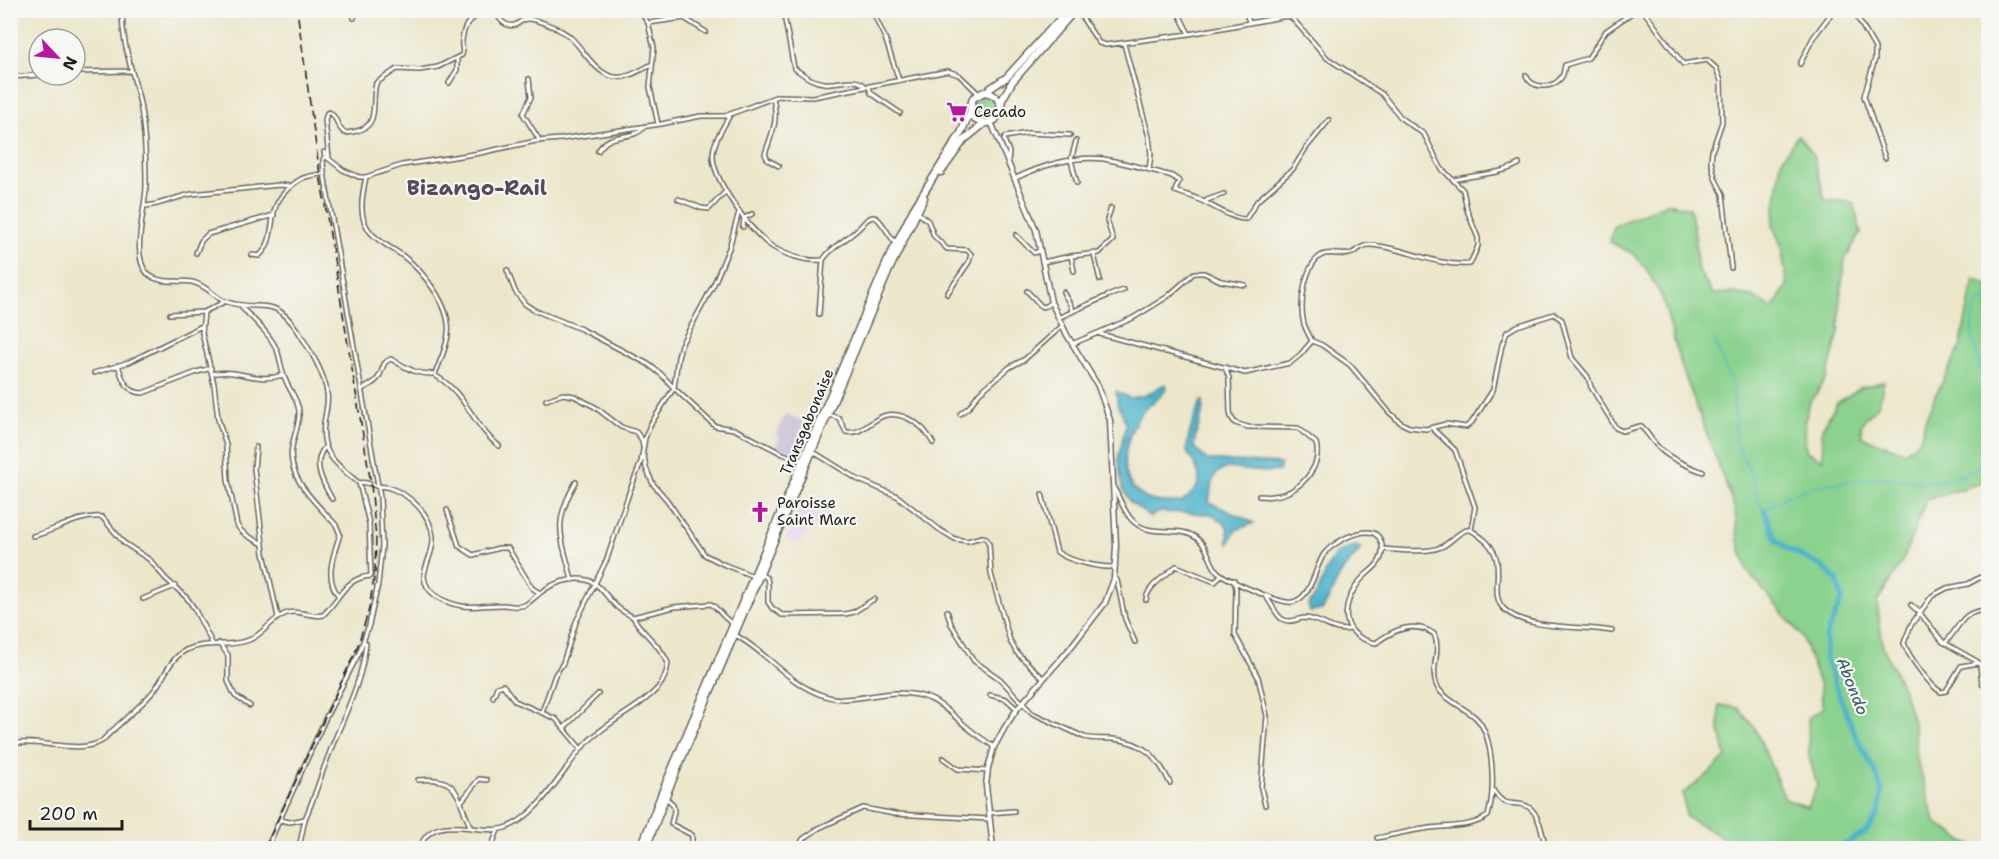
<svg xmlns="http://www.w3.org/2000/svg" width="1999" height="859" viewBox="0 0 1999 859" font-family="'Shantell Sans',sans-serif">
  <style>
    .built { fill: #e8d2ee }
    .industrial { fill: #c9bfd7 }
    .green { fill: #8bd28e; stroke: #547755; stroke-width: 1.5 }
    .water { fill: #4db4cc; stroke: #346874; stroke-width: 1.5 }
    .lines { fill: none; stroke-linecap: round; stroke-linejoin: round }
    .stream { stroke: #4db4cc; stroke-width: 1.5 }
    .river { stroke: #4db4cc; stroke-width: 5 }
    .minor-casing { stroke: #656359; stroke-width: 6 }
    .tertiary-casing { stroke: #656359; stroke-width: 7 }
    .trunk-casing { stroke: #656359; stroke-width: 9 }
    .minor { stroke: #fff; stroke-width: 3 }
    .tertiary { stroke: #fff; stroke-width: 4 }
    .trunk { stroke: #fff; stroke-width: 6 }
    .rail { stroke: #1c1c1c; stroke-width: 1.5; stroke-dasharray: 9 4.5; stroke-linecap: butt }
    .labels { text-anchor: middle; stroke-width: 4.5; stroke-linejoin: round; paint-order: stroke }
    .poi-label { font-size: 15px; fill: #1c1c1c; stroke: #f6f6f2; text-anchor: start }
    .street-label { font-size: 15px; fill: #1c1c1c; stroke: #f6f6f2 }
    .water-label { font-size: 16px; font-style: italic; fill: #305962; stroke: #f6f6f2 }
    .district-label { font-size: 21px; font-weight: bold; fill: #554a5a; stroke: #f6f6f2 }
  </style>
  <rect width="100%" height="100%" fill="#f6f6f2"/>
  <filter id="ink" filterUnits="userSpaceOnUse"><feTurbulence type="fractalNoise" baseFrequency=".0167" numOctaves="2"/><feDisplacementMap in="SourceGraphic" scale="12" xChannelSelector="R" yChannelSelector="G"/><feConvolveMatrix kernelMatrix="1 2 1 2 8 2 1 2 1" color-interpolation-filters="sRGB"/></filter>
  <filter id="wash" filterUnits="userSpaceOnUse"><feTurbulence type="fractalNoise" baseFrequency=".008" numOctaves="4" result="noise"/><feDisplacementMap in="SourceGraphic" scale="24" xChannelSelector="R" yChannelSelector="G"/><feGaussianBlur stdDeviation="1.35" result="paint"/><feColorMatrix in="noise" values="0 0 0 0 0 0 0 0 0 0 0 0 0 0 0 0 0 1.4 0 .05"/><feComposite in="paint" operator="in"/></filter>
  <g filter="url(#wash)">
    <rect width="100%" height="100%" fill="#ece6ca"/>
    <path class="built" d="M797,509l17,2 19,6 -4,12 -10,-3 -10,7 -11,11 -12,-6z"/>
    <path class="industrial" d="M785,414l29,11 -14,33 -25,-11 5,-9 -4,-3z"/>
    <path class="green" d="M973 108a12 12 0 1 1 24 0a12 12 0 1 1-24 0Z
      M1798,135l15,19 12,46 28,2 8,30 -16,27 -5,40 -1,34 -12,44 -19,29 -4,24 2,21 17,9 -1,-31 15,-26 23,-15 24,-7 -5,23 -18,20 1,13 43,15 15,-12 5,-20 11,-26 24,-46 14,-69 14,6v196l-62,19 -23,60 -26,42 6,45 21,45 11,38 1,26 19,66 38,25 6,1h-246l-6,-8 -41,-23 -3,-24 21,-15 22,-21 -7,-30v-22l19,3 17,20 30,71 23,8 9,-21 -8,-30 -1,-38 15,-10 -3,-22 -18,-50 -55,-65 -9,-31 -3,-31 -53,-141 -20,-71 -17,-30 -13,-14 -22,-11 4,-16 53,-23 23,5 5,26 2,33 15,27 20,-1 21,3 19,13 15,-23 -6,-41 -8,-19 8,-65z"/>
    <path class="water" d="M1165,384l2,2c-3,12 -21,18 -28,30 -16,27 -25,69 11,84 9,3 22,2 32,2 15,-12 23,-21 12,-39 -2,-4 -6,-8 -7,-12 -2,-9 10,-40 14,-50h2c3,11 -9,32 -9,46l13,13 74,4 -2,7 -14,1 -38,-4 -10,5 -5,9 -3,20 45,21 -18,7 -8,15v-17l-4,-5 -13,-9 -52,-2 -9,5 -20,-15 -8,-15 -4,-28 8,-35 -4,-11 -4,-7 -2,-15 14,7 16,-3z
      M1355,546l5,1v3c-5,8 -13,13 -18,22 -8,12 -11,27 -20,38l-12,2 -2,-7c15,-14 16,-40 29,-51 5,-4 12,-6 18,-8z"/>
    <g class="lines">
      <path class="stream" d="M1988,301h-7c-21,18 0,65 7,88
        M1714,340l19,47 3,55 17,38 6,23 6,8c27,-24 63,-28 98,-31 9,-1 19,-3 28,-2 10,0 21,4 31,4 22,-1 54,-6 66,-25"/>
      <path class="river" d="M1765,511l11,29 12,9 35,18 14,13 5,19 -16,37v24l13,35 18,43 18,34 7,19 -3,23 -14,19 -27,15"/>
    </g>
  </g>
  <g filter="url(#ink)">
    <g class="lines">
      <defs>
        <path id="minor" d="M122,10c0,37 11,60 18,94 5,26 6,55 6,82 0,23 -16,71 2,88 10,10 31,6 44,8 17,4 23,17 35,20 35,11 45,-9 71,29 11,18 26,40 29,62 2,10 -2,21 -3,31 -4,30 14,42 35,59 7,-2 10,1 17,3 5,1 9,0 14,2 20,7 41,26 43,49 1,16 -9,28 -9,40 1,8 6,15 12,19 26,16 39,9 67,9 7,0 15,3 22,0 5,-3 10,-8 15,-12 11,-9 32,-17 47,-13 12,3 19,16 27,24 5,6 12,9 19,13l41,-10 37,-3c10,6 9,13 23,20
          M495,10c3,8 10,18 20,15 5,-2 7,-6 12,-6 9,0 19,5 27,8 5,3 11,5 16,10 15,13 28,44 53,40 10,-2 20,-8 29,-13
          M640,10l8,13 6,25 -4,39 8,37
          M783,10l11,58c10,7 18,14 30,15 14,2 32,-8 42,4
          M872,10l13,28 14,42
          M1177,10l12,24
          M1245,10l4,12
          M1643,10l40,54 24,-4 9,8 5,13 1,41 -10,29 -1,10 4,17 8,16 8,74
          M1853,10l22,38v11l-11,37 21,62
          M10,11l1,-1
          M1079,13l20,30 7,2 83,-11 98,-18 5,2 35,40 55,36 20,25 22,15 17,34 22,22 4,20 11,28v8l-8,18c-35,3 -65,-17 -100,-19 -8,-1 -13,7 -21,9 -8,2 -18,-3 -27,1 -18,10 -23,51 -18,69 2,6 5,11 8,17l-12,14 -10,8 -45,10 -145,-39
          M1287,16l27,-6
          M354,18l1,-8
          M648,23l36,-5 22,14
          M1124,44l25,93 2,17 -2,16
          M1800,64l13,-26 21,-28
          M75,72l55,-1
          M53,75h9
          M1526,75c5,14 25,14 34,4 4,-3 4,-10 5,-14l23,-7 18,-27 30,-21
          M10,77l29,-2
          M529,79l2,18 -8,17 17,27
          M449,83l8,-13v-12
          M869,87l2,6 29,20
          M773,98c6,24 -1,34 -8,56l3,6 11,6
          M730,115c-7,13 -18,28 -17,43 2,24 35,69 54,85 14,11 38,19 56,17 9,-15 28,-22 39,-35 3,-4 7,-8 12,-8 7,1 15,20 21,25
          M1076,141l-5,19 6,23
          M598,151c13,-22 34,-8 47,-25
          M324,152l1,4 18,14 16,7h7l36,-12 78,-12 56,-12 25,-2 100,-15 40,-8h24l53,-20 35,1 135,-26 11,4 20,19
          M329,158l-4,-38 2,-7 2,-1c9,4 7,16 16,21 38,-3 25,-24 31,-50l21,-14 23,1 18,-3 24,-12c2,-5 -1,-8 0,-14 2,-19 8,-20 22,-31
          M1008,162l1,-10 -5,-12 1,-3 23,-4 42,2
          M366,177c-3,14 -8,36 1,50 7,13 24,20 36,29 20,15 49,51 45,78 -1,13 -8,27 -13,40l1,2c30,17 37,50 63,70
          M1014,179c26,-13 61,-24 90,-20 23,4 46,11 68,17l7,5 -4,10c8,3 16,5 23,8 14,6 33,20 48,20l11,-18 36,-32 13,-21 23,-28
          M1454,180c21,-6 46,-5 65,-16
          M678,199l23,9 8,1 17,-18
          M1205,203l2,-3 17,-6
          M145,206c16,-1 30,-9 47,-12l87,-9 12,1
          M917,212l11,9 6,15 13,13 20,1 4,4 -2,8 -22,32
          M743,227l1,-9 8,-4
          M1016,235l18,18 6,-2
          M196,253l5,-12 7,-7 66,-19
          M252,255l7,1c13,-11 12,-30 15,-44 3,-14 15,-26 27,-33 7,-4 15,-3 23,-6
          M1094,255l6,25
          M1071,256l3,15
          M1043,262l28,-6 28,-3 14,-13 -6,-20 4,-12
          M507,270l8,21 10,13 9,6 47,19 67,35 13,10 13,14 41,38 19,3 49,25 20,7
          M1027,291l15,16 4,-1 5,-4
          M1063,292l8,14 1,6
          M224,302l-20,10 -2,21 12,51 4,35 8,26 2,35 9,45c5,10 17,14 26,19
          M242,308c13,13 27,25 35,42 4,10 4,22 9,31 4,10 12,19 13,30 1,12 -5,24 -7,36 -6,31 25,57 44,78l4,9c-6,20 -16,43 -2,61
          M170,314l34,-2
          M819,314l4,-54
          M1058,318l49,-22 17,-6
          M1312,341l10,4 28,20 39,47 12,11 8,4 17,2 20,-5 20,3 6,-5 21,-32 9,-45 5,-13 10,-6 37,-12 8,6 10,38 16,19 3,10 25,41 6,3 18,-5c8,6 12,16 20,23 12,11 28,17 43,23
          M1072,344l61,-26 34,-21 27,-24h10l17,8 24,4
          M118,365c4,14 9,28 25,28l54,-21 14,-4
          M1225,367l4,11 1,33 1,6 4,6 13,4 50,1 18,15c7,25 -18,51 -43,53 -4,1 -9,0 -14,0
          M94,373l35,-11 73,-36
          M212,374c28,-6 43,10 71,1
          M361,390c6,-4 13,-6 17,-12 6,-8 3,-16 13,-19 16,9 25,16 44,15
          M546,400l17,-6 11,2 21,11 26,20 15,5 6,8 1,7
          M960,414l9,-7 10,-14 31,-26 15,-8 37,-33
          M829,415l10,3 7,14c24,4 29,-28 61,-14 13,6 19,13 26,25
          M1433,429l22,21 20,57 -4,23
          M256,447l-2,22 10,84 14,64
          M325,447c-14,16 -2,36 7,52
          M812,451l45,28 40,17 43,34 15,9 12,2 15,-4 4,1 3,6 2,30 19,67 7,12 26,25
          M644,456l2,12 7,16 14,16 38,55 20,10 28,11
          M1115,490c5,9 10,24 18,31 19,19 48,1 67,20 9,8 10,23 18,31 9,8 64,33 75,30 19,-5 21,-33 31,-48 5,-7 14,-12 21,-16 7,-3 14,-6 22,-6 16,0 19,19 11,31 -5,7 -13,11 -19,19 -19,25 -19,54 17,61 17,-13 38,-23 58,-9 8,17 -4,33 2,50 4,13 29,24 39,33 20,18 20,75 13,99 -19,13 -43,9 -64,13 -16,2 -31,6 -47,9
          M1042,494l15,58c11,9 44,16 58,15
          M447,510l12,36 14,9 26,-7h9l24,40 8,5
          M33,536c22,-5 48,-22 69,-19l22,26 26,17 15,18 22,20 7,10 18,35
          M1383,549c17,1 46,5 60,-3 7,-3 19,-18 27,-16 4,1 8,5 12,8 30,22 4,54 22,71 23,22 78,16 108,22
          M760,574l7,4 1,5v19l4,6 10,7 63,-1 9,-2 20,-13
          M1114,579l3,1 8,39 10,23
          M572,580c-10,-43 -21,-55 4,-98
          M1234,580l2,9 -1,46 23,42 9,39 -6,72 4,17
          M1265,596c7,7 10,18 17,23 9,5 15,-1 23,-1 17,1 28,15 46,11
          M143,599l32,-13
          M1146,600c1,-14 20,-24 30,-34l39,16 6,-7
          M1911,605l7,6 25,31 35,20 2,3 2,18 6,5
          M947,611l4,13 23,37 26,18 32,34 52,24c10,3 18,1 29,2 31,3 44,17 57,44
          M735,635c31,16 54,50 90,61 24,8 48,-3 72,-3 37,0 46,14 71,35 8,7 18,13 26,19
          M219,643l9,12v26l7,15 15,10
          M1945,643c17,-18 15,-32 43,-33
          M1979,663l-18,3 -15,25 -5,1c-11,-6 -33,-36 -37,-49l7,-18 21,-29 15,-8 21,-4 20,-11
          M990,695l16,4 11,10
          M493,697l4,-10 6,-2 12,16 41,18 25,30
          M542,712l13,-37 8,-12 13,-41 31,-63 22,-66 12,-31 4,-24 5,-13 24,-37 4,-31 3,-12 33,-61 15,-36 10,-36
          M565,727l33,-33
          M10,744c30,-6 68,11 92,-3 16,-17 35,-31 50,-48 12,-14 17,-34 34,-43 21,-10 43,-2 63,-10 15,-6 23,-22 38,-27 12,-4 24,5 36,2 17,-15 20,-37 48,-39l-2,-53 -10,-40
          M943,758l15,11 30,2
          M418,780c42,-4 38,15 52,46
          M1493,790c13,22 25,8 37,18 10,8 13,29 16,40
          M665,798c13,7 9,14 6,26l21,11v13
          M461,802l18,-23 8,1
          M989,813l25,-2
          M280,820l10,2 15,-3c9,-20 15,-41 23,-62 14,-38 34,-73 38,-114l-3,-1
          M267,848l60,-133 32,-62 10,-28 9,-41 4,-38 -2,-49 -56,-324 -1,-13 2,-4
          M299,848l6,-29
          M420,848c11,-38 60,-12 85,-20 31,-10 56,-54 75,-78 16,-19 38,-31 58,-45 16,-12 28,-21 30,-42 -7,-18 -26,-29 -35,-46
          M491,848l7,-18
          M798,848l5,-9 16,-11 44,-20 32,6 94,5"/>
        <path id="tertiary" d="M991,122l45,108 15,72 16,33 31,51 12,34 6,126 -2,33 -9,24 -38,49 -50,57 -12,18 -11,20 -6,21 -2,18 7,62"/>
        <path id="trunk" d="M985,92l22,-15 61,-67
          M1001,106c-3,-9 -8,-13 -17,-14l-11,6 -3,11 4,10 7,4h7l7,-3 5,-9 2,-11 10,-18 63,-72
          M941,172l23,-32 21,-17
          M641,848l20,-53 226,-533 26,-52 48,-77 9,-21
          M646,848l19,-50 224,-528 35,-72"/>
      </defs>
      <use href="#minor" class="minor-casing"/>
      <use href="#tertiary" class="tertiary-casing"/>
      <use href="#trunk" class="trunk-casing"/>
      <use href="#minor" class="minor"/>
      <use href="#tertiary" class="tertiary"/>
      <use href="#trunk" class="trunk"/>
      <path class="rail" d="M265,848l92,-200 12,-39 6,-37 1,-33 -5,-55 -52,-316 -22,-158"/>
    </g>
  </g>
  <defs>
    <symbol id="supermarket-bare" viewBox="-9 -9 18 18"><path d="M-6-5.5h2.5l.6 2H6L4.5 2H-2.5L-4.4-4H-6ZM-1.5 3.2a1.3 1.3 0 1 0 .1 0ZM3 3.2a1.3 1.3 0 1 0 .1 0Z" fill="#b5179e" stroke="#f6f6f2" stroke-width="2.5" paint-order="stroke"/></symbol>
    <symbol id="church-bare" viewBox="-9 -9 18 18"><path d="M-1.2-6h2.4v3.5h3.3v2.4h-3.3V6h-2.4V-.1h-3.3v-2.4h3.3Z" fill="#b5179e" stroke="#f6f6f2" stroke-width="2.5" paint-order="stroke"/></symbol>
  </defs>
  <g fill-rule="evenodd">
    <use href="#supermarket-bare" x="942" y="97" width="30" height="30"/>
    <use href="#church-bare" x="745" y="497" width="30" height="30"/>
  </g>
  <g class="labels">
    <g class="poi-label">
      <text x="974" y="117">Cecado</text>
      <text x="777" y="508">Paroisse<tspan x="777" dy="17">Saint Marc</tspan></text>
    </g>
    <g class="street-label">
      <text transform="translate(807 422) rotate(-67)" y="5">Transgabonaise</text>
    </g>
    <g class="water-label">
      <text transform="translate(1853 686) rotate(68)" y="6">Abondo</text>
    </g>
    <g class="district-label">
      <text x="477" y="195">Bizango-Rail</text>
    </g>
  </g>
  <rect width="1999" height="859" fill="none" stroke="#f6f6f2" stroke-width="36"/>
  <g transform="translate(57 57) rotate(116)"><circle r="28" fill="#f6f6f2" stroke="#9f9f9c" stroke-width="1.5"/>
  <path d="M0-4.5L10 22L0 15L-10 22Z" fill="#b5179e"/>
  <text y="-9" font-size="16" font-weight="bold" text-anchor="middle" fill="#1c1c1c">N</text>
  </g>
  <path d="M30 820v9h92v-9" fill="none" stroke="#1c1c1c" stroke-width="3"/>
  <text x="39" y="820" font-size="18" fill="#1c1c1c" stroke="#f6f6f2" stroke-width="4.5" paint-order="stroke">200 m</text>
</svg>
